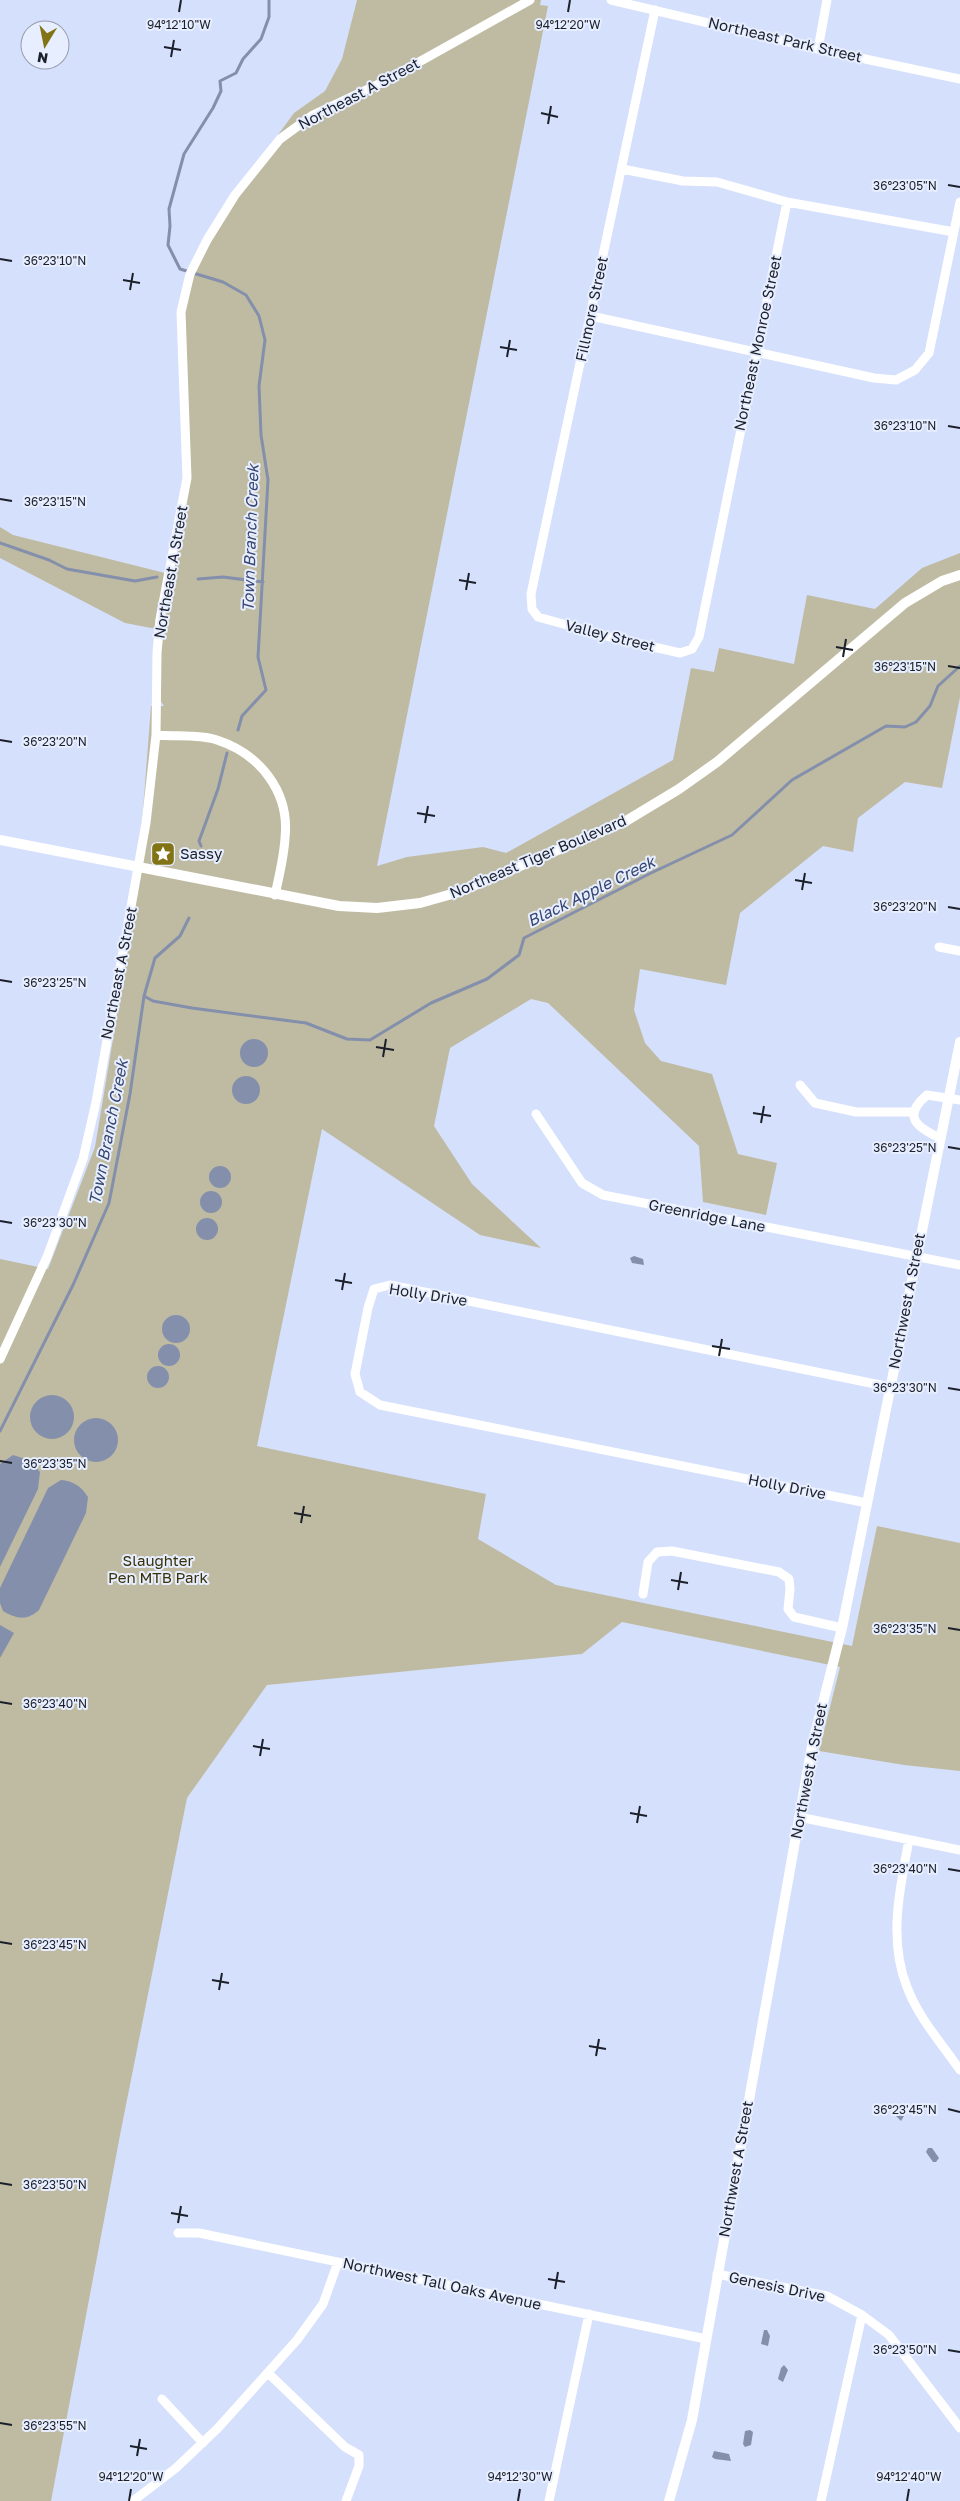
<svg xmlns="http://www.w3.org/2000/svg" width="960" height="2501" viewBox="0 0 960 2501" font-family="'Golos Text',sans-serif">
  <style>
    .green { fill: #bfbba2 }
    .water { fill: #848fab }
    .lines { fill: none; stroke-linecap: round; stroke-linejoin: round }
    .stream { stroke: #848fab; stroke-width: 3 }
    .minor { stroke: #fff; stroke-width: 9 }
    .tertiary { stroke: #fff; stroke-width: 10 }
    .ticks { fill: none; stroke: #1c202a; stroke-width: 2 }
    .labels { text-anchor: middle; stroke-width: 4; stroke-linejoin: round; paint-order: stroke }
    .street-label { font-size: 15px; fill: #1c202a; stroke: #e7eeff }
    .poi-label { font-size: 15px; fill: #1c202a; stroke: #e7eeff; text-anchor: start }
    .park-label { font-size: 15px; fill: #383107; stroke: #e7eeff }
    .water-label { font-size: 16px; font-style: italic; fill: #374670; stroke: #e7eeff }
    .ticks-label { font-size: 12px; text-anchor: middle; fill: #1c202a; stroke: #e7eeff; stroke-width: 4; stroke-linejoin: round; paint-order: stroke }
  </style>
  <rect width="100%" height="100%" fill="#d5e0fc"/>
  <path class="green" d="M357,0h184l-1,5 8,1 -171,860 30,-9 76,-10 23,6 167,-93 18,-92 23,4 5,-24 75,16 13,-69 68,14 47,-41 38,-15v144l-18,91 -37,-6 -47,36 -5,34 -30,-6 -83,67 -14,72 -86,-16 -6,41 11,33 16,18 51,13 26,80 39,9 -11,52 -63,-13 -4,-56 -151,-143 -17,-4 -81,49 -16,78 38,58 69,64 -61,-13 -158,-106 -65,317 229,48 -8,45 78,46 296,61 25,-120 83,17v228l-56,-6 -85,-14 21,-84 -218,-45 -40,32 -315,31 -80,113 -66,332 -70,371h-51v-1242l48,10 47,-122 41,-246 15,-195h13l-5,-7 3,-69 -37,-7 -125,-65v-31l13,8 156,39 17,-96 -2,-178 27,-74 83,-113 31,-22 17,-32z"/>
  <path class="water" d="M240 1053a14 14 0 1 1 28 0a14 14 0 1 1-28 0Z
    M232 1090a14 14 0 1 1 28 0a14 14 0 1 1-28 0Z
    M209 1177a11 11 0 1 1 22 0a11 11 0 1 1-22 0Z
    M200 1202a11 11 0 1 1 22 0a11 11 0 1 1-22 0Z
    M196 1229a11 11 0 1 1 22 0a11 11 0 1 1-22 0Z
    M634,1256l9,3 1,6 -12,-2 -2,-5z
    M162 1329a14 14 0 1 1 28 0a14 14 0 1 1-28 0Z
    M158 1355a11 11 0 1 1 22 0a11 11 0 1 1-22 0Z
    M147 1377a11 11 0 1 1 22 0a11 11 0 1 1-22 0Z
    M30 1417a22 22 0 1 1 44 0a22 22 0 1 1-44 0Z
    M74 1440a22 22 0 1 1 44 0a22 22 0 1 1-44 0Z
    M13,1455l16,5 11,12 -2,17 -38,78v-103z
    M61,1480c12,1 20,6 27,17l-2,16 -47,97c-12,11 -23,9 -36,1l-3,-8v-15l48,-100z
    M0,1625l14,8 -14,25z
    M896,2105l8,11 -3,5 -8,-8v-6z
    M928,2148h4l7,10 -3,4h-3l-7,-10z
    M764,2330h3l3,6 -2,10 -7,-2z
    M784,2365l4,5 -5,12 -5,-3 3,-11z
    M750,2430l3,2 -2,13 -6,2 -2,-3 2,-13z
    M714,2451l15,3 2,7 -16,-2 -3,-2z"/>
  <g class="lines">
    <path class="stream" d="M0,543l49,17 18,9 68,12 22,-4
      M198,579l25,-2 40,5
      M238,730l4,-14 24,-26 -8,-33 10,-177 -7,-45 -2,-49 6,-46 -6,-24 -13,-21 -23,-13 -43,-13 -12,-24 2,-19 -1,-17 15,-55 29,-46 8,-17 -1,-10 16,-8 7,-14 18,-20 8,-22v-17
      M201,846l-2,-5 19,-52 9,-36
      M144,996l9,5 39,7 114,15 41,16 23,1 61,-37 56,-24 32,-24 5,-17 127,-65 81,-38 60,-55 94,-54 19,1 11,-5 14,-16 8,-20 22,-20
      M0,1431l73,-146 36,-82 21,-109 14,-98 11,-38 25,-22 9,-18"/>
    <path class="minor" d="M611,0l207,49 142,30
      M655,10l-124,584 1,15 6,8 72,20 70,16 12,-4 7,-12 88,-435
      M818,49l9,-49
      M622,169l61,12 34,1 70,20 167,30
      M591,316l283,62 22,2 19,-10 14,-17 31,-151
      M156,735c20,2 42,-1 61,5 43,14 73,52 68,98 -1,19 -6,38 -10,57
      M939,947l21,4
      M800,1085l15,18 41,9h57
      M536,1114l46,69 21,12 357,70
      M940,1138c-24,-11 -38,-22 -13,-43l33,5
      M0,1359l47,-102 36,-98 13,-57 50,-279 10,-88 1,-82 3,-34 27,-141 -6,-166 9,-38 17,-34 28,-45 45,-56 33,-24 72,-34 145,-81
      M867,1503l-487,-98 -20,-13 -5,-18 13,-66 6,-19 16,-4 500,102
      M643,1594l5,-32 9,-10 15,-1 107,21 10,7 1,10 -2,20 6,8 48,11
      M799,1817l161,33
      M909,1840c-9,47 -21,100 -2,147 11,30 35,57 53,83
      M178,2233h21l507,106
      M717,2274l110,22 35,19 27,20 71,93
      M268,2373l77,74 14,8v11l-13,35
      M162,2399l41,44
      M133,2501l43,-33 42,-40 79,-88 26,-36 15,-42
      M549,2501l40,-187
      M821,2501l41,-186"/>
    <path class="tertiary" d="M0,840l339,66 38,2 43,-5 39,-11 167,-71 53,-32 38,-27 188,-159 37,-22 18,-6
      M669,2501l23,-81 120,-674 30,-118 118,-586"/>
  </g>
  <path class="ticks" d="M179,12l2,-12M568,12l2,-12M164,47l17,3M171,57l3,-17M541,113l17,4M548,124l3,-18M948,185l12,2M0,259l12,2M123,280l17,3M130,290l3,-17M500,347l17,3M507,357l3,-17M948,426l12,2M0,499l12,2M459,580l17,3M466,590l3,-17M836,647l17,3M843,657l3,-18M948,666l12,2M0,740l12,2M417,813l18,3M425,823l3,-17M795,880l17,3M802,890l3,-17M948,907l12,2M0,980l12,2M376,1047l18,3M383,1057l3,-18M753,1113l18,3M761,1123l3,-17M948,1147l12,2M0,1221l12,2M335,1280l17,3M342,1290l3,-17M712,1346l18,3M719,1356l3,-17M948,1388l12,2M0,1461l12,2M294,1513l17,3M301,1523l3,-17M671,1580l17,3M678,1590l3,-18M948,1628l12,2M0,1702l12,2M253,1746l17,3M260,1756l3,-17M630,1813l17,3M637,1823l3,-17M948,1869l12,2M0,1942l12,2M212,1980l17,3M219,1990l3,-17M589,2046l17,3M596,2056l3,-17M948,2109l12,3M0,2183l12,2M171,2213l17,3M178,2223l3,-17M548,2279l17,3M555,2289l3,-17M948,2350l12,2M0,2423l12,2M130,2446l17,3M137,2456l3,-17M129,2501l2,-12M518,2501l2,-12M907,2501l2,-12"/>
  <defs>
    <symbol id="sight-square" viewBox="-11 -11 22 22"><rect x="-9" y="-9" width="18" height="18" rx="4" fill="#827315" stroke="#e7eeff"/><path d="M0-6L1.8-2.2L6-1.7L2.9 1.2L3.7 5.4L0 3.3L-3.7 5.4L-2.9 1.2L-6-1.7L-1.8-2.2Z" fill="#fff"/></symbol>
  </defs>
  <g fill-rule="evenodd">
    <use href="#sight-square" x="149" y="840" width="28" height="28"/>
  </g>
  <g class="labels">
    <g class="street-label">
      <text transform="translate(785 40) rotate(13)" y="5">Northeast Park Street</text>
      <text transform="translate(359 94) rotate(-28)" y="5">Northeast A Street</text>
      <text transform="translate(592 309) rotate(-78)" y="5">Fillmore Street</text>
      <text transform="translate(758 343) rotate(-78)" y="5">Northeast Monroe Street</text>
      <text transform="translate(171 572) rotate(-80)" y="5">Northeast A Street</text>
      <text transform="translate(610 636) rotate(14)" y="5">Valley Street</text>
      <text transform="translate(538 857) rotate(-23)" y="5">Northeast Tiger Boulevard</text>
      <text transform="translate(119 973) rotate(-79)" y="5">Northeast A Street</text>
      <text transform="translate(707 1216) rotate(11)" y="5">Greenridge Lane</text>
      <text transform="translate(428 1295) rotate(9)" y="5">Holly Drive</text>
      <text transform="translate(907 1301) rotate(-79)" y="5">Northwest A Street</text>
      <text transform="translate(787 1487) rotate(11)" y="5">Holly Drive</text>
      <text transform="translate(809 1771) rotate(-79)" y="5">Northwest A Street</text>
      <text transform="translate(736 2169) rotate(-80)" y="5">Northwest A Street</text>
      <text transform="translate(442 2284) rotate(12)" y="5">Northwest Tall Oaks Avenue</text>
      <text transform="translate(777 2287) rotate(12)" y="5">Genesis Drive</text>
    </g>
    <g class="poi-label">
      <text x="180" y="859">Sassy</text>
    </g>
    <g class="park-label">
      <text x="158" y="1566">Slaughter<tspan x="158" dy="17">Pen MTB Park</tspan></text>
    </g>
    <g class="water-label">
      <text transform="translate(250 538) rotate(-88)" y="6">Town Branch Creek</text>
      <text transform="translate(591 891) rotate(-26)" y="6">Black Apple Creek</text>
      <text transform="translate(108 1132) rotate(-79)" y="6">Town Branch Creek</text>
    </g>
  </g>
  <g class="ticks-label">
    <text x="179" y="29">94°12'10"W</text>
    <text x="568" y="29">94°12'20"W</text>
    <text x="905" y="190">36°23'05"N</text>
    <text x="55" y="265">36°23'10"N</text>
    <text x="905" y="430">36°23'10"N</text>
    <text x="55" y="506">36°23'15"N</text>
    <text x="905" y="671">36°23'15"N</text>
    <text x="55" y="746">36°23'20"N</text>
    <text x="905" y="911">36°23'20"N</text>
    <text x="55" y="987">36°23'25"N</text>
    <text x="905" y="1152">36°23'25"N</text>
    <text x="55" y="1227">36°23'30"N</text>
    <text x="905" y="1392">36°23'30"N</text>
    <text x="55" y="1468">36°23'35"N</text>
    <text x="905" y="1633">36°23'35"N</text>
    <text x="55" y="1708">36°23'40"N</text>
    <text x="905" y="1873">36°23'40"N</text>
    <text x="55" y="1949">36°23'45"N</text>
    <text x="905" y="2114">36°23'45"N</text>
    <text x="55" y="2189">36°23'50"N</text>
    <text x="905" y="2354">36°23'50"N</text>
    <text x="55" y="2430">36°23'55"N</text>
    <text x="131" y="2481">94°12'20"W</text>
    <text x="520" y="2481">94°12'30"W</text>
    <text x="909" y="2481">94°12'40"W</text>
  </g>
  <g transform="translate(45 45) rotate(190)"><circle r="24" fill="#e7eeff" stroke="#969caa"/>
  <path d="M0-4L9 19L0 12L-9 19Z" fill="#827315"/>
  <text y="-8" font-size="14" font-weight="bold" text-anchor="middle" fill="#1c202a">N</text>
  </g>
</svg>
